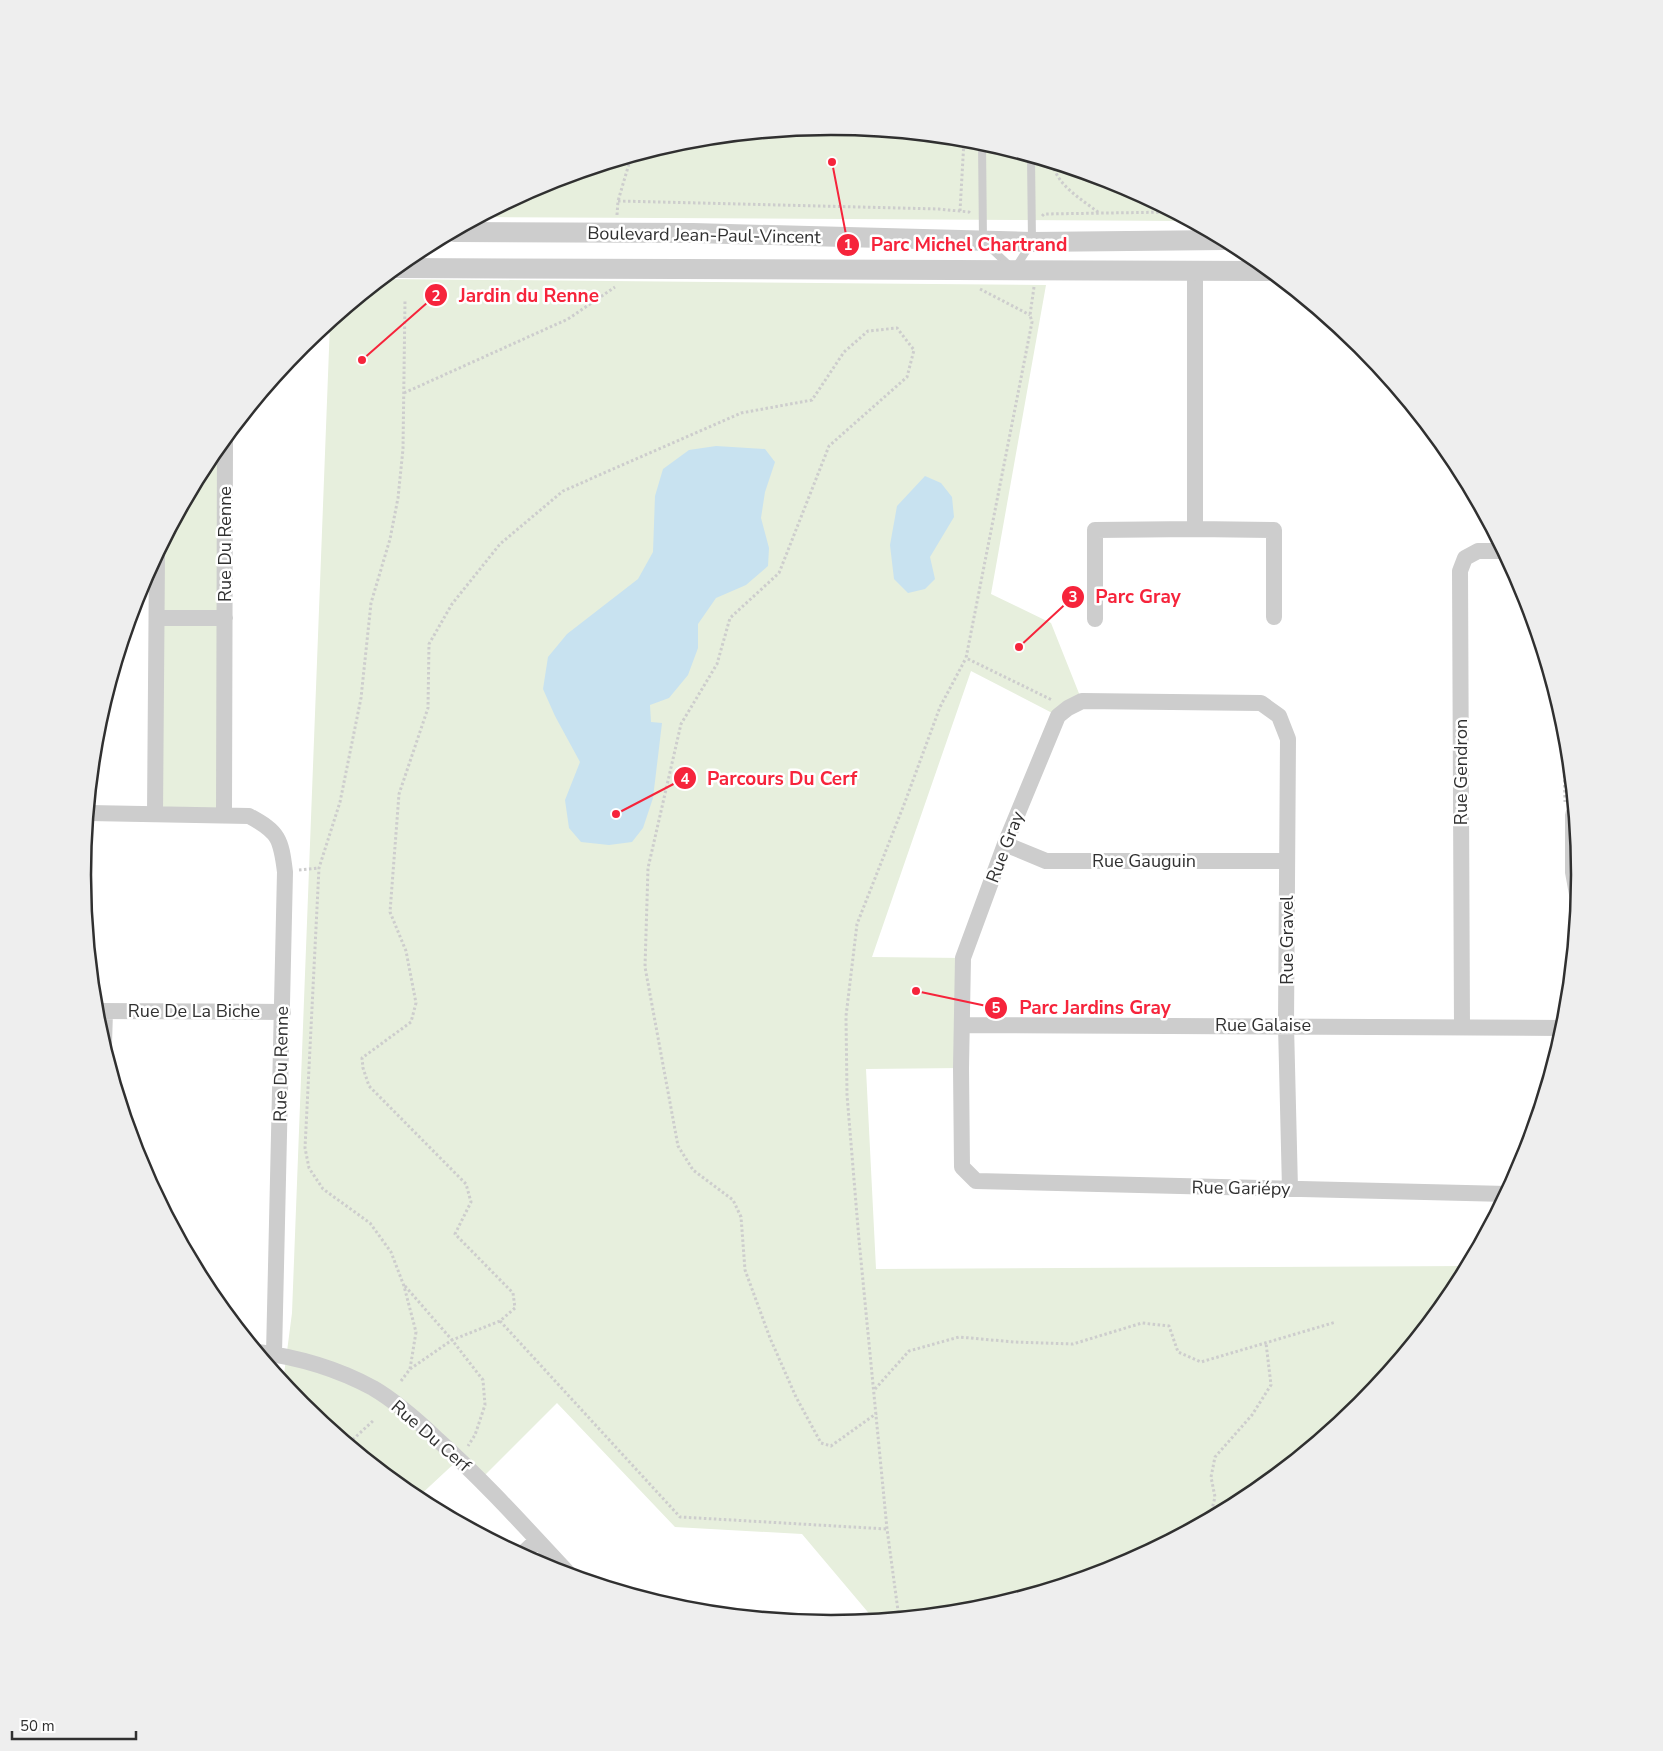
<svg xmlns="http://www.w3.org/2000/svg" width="1663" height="1751" viewBox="0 0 1663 1751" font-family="'Nunito Sans',sans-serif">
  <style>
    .green { fill: #e7efdd }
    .water { fill: #c8e2f0 }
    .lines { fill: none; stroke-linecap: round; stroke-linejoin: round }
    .path { stroke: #cdcdcd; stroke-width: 3; stroke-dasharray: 2.5 2.5; stroke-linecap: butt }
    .service { stroke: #cdcdcd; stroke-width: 8 }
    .minor { stroke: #cdcdcd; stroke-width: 16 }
    .tertiary { stroke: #cdcdcd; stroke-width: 20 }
    .labels { text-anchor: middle; stroke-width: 5; stroke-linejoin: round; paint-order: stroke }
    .street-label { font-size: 18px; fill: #303030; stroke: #fff }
    .rim { fill: none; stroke: #303030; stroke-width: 2.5 }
    .leader { fill: none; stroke: #f6243b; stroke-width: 2 }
    .callout-dot { fill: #f6243b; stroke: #fff; stroke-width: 2 }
    .mark-label { font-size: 15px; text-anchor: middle; font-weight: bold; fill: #fff }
    .callout-label { font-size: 19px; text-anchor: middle; font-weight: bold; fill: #f6243b; stroke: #fff; stroke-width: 5; stroke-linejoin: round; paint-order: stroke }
  </style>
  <rect width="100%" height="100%" fill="#fff"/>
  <path class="green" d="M832,127l146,14 140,43 70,37 -705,-4 62,-34 141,-42z
    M384,279l662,6 -55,309 60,29 31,78 -24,15 -87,-45 -99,286 91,1 -2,110 -95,1 10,200 592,-3 -14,26 -93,113 -114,93 -129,70 -141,42 -105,11v-4l-70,-83 -127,-7 -118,-124 -76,76 -22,-20 -43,40 -114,-94 -19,-23 9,-69 38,-990z
    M225,439l-1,376 -69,-1 2,-258 52,-97z"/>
  <path class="water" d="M716,446l49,3 10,13 -10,30 -4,26 8,30 -1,18 -22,19 -30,13 -18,26v24l-10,27 -19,23 -19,7 1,17 11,1 -9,75 -10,30 -11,14 -23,3 -28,-3 -12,-14 -4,-28 15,-38 -25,-46 -12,-27 5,-32 19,-23 71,-55 15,-27 2,-56 8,-27 26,-19z
    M925,476l16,7 11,14 2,20 -24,40 5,22 -10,10 -17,4 -14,-14 -4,-34 7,-39z"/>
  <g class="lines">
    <path class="path" d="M1053,164c4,22 30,36 46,49
      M618,201l321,8 30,3 2,2
      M960,211l4,-71
      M617,215l1,-14 13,-44
      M1042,216l2,-2 128,-2
      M1034,287l-4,28 2,7 -66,336 86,42
      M980,289l50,26
      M404,393l164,-74 47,-32
      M1563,720l2,82
      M299,870l20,-2
      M1571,910l4,21
      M405,1286l47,54 31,40 2,25 -10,30 -7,11
      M500,1321l180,196 207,12
      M410,1369l42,-29 48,-19 15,-13 -2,-15 -58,-59 16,-32 -5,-18 -97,-98 -6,-18 -1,-10 49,-36 5,-19 -10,-52 -16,-39 9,-118 29,-86 1,-64 23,-40 48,-60 63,-53 178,-78 71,-13 32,-48 24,-21 29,-3 17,22 -7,27 -78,69 -50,127 -49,45 -13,46 -36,60 -33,144 -3,99 33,179 15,24 40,30 8,17 4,53 25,68 26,59 25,46 10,3 46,-33
      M401,1381l9,-12 6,-37 -12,-46 -13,-34 -21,-29 -47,-34 -14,-21 -4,-20 14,-280 21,-66 21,-104 10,-95 19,-64 8,-41 5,-49 2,-149
      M875,1389l34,-38 50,-14 55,5 59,2 69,-21 27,3 9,26 23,10 135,-40
      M349,1443l25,-23
      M1207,1520l4,-7 4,-16 -4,-20 4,-20 37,-42 19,-30 -5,-42
      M899,1618l-12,-89 -28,-289 -12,-145 -1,-79 11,-92 48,-122 35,-95 26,-49"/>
    <path class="service" d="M982,142l1,99 31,29 18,-28 -1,-85"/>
    <path class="minor" d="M1195,529l79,1v87
      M157,618h68
      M1095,619v-89l100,-1v-258
      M89,813l160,3c30,16 32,23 36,56l-11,482
      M155,814l2,-258
      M224,815l1,-376
      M1005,844l41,17h241
      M96,1011l187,1
      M962,1025l602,3
      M1462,1027l-2,-456 5,-13 13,-7h25
      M104,1045l1,-34
      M1290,1189l-4,-164 2,-286 -9,-23 -18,-13 -179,-2 -14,7 -10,8 -53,128 -42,114 -2,110 1,99 14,14 531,13
      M258,1352c39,5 80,17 115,36 24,14 45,33 65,52 47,42 89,89 132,135
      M521,1555l16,-15"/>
    <path class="tertiary" d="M454,232l239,1 339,9 192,-2
      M397,268l873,3
      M1575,815v57l4,22"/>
  </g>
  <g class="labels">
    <g class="street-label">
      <text transform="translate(704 235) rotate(1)" y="6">Boulevard Jean-Paul-Vincent</text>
      <text transform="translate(225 544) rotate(-90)" y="6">Rue Du Renne</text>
      <text transform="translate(1461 772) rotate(-90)" y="6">Rue Gendron</text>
      <text transform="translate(1005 847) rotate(-69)" y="6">Rue Gray</text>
      <text x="1144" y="867">Rue Gauguin</text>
      <text transform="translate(1287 940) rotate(-90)" y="6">Rue Gravel</text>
      <text x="194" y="1017">Rue De La Biche</text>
      <text x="1263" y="1031">Rue Galaise</text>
      <text transform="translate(281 1064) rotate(-89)" y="6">Rue Du Renne</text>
      <text transform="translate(1241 1188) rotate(1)" y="6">Rue Gariépy</text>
      <text transform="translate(431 1436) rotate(41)" y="6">Rue Du Cerf</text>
    </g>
  </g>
  <path d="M0 0H1663V1751H0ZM91 875a740 740 0 1 1 1480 0a740 740 0 1 1-1480 0Z" fill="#eee" fill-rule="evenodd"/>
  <path class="rim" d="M91 875a740 740 0 1 1 1480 0a740 740 0 1 1-1480 0Z"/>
  <path class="leader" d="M832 162L848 245M362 360L436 295M1019 647L1073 597M616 814L685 778M916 991L996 1008"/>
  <g class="callout-dot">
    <circle cx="832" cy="162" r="5"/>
    <circle cx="362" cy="360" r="5"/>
    <circle cx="1019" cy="647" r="5"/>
    <circle cx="616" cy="814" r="5"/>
    <circle cx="916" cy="991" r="5"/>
    <circle cx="848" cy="245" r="12"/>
    <circle cx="436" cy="295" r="12"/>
    <circle cx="1073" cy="597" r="12"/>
    <circle cx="685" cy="778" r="12"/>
    <circle cx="996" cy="1008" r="12"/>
  </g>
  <g class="mark-label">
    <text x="848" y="250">1</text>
    <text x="436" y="301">2</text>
    <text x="1073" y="602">3</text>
    <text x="685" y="784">4</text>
    <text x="996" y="1013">5</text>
  </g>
  <g class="callout-label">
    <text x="969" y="251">Parc Michel Chartrand</text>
    <text x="529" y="302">Jardin du Renne</text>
    <text x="1138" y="603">Parc Gray</text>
    <text x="782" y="785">Parcours Du Cerf</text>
    <text x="1095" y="1014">Parc Jardins Gray</text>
  </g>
  <path d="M12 1731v8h124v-8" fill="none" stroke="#303030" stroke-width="2.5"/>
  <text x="20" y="1731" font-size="15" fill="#303030" stroke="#ffffff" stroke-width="4" paint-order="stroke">50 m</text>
</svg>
